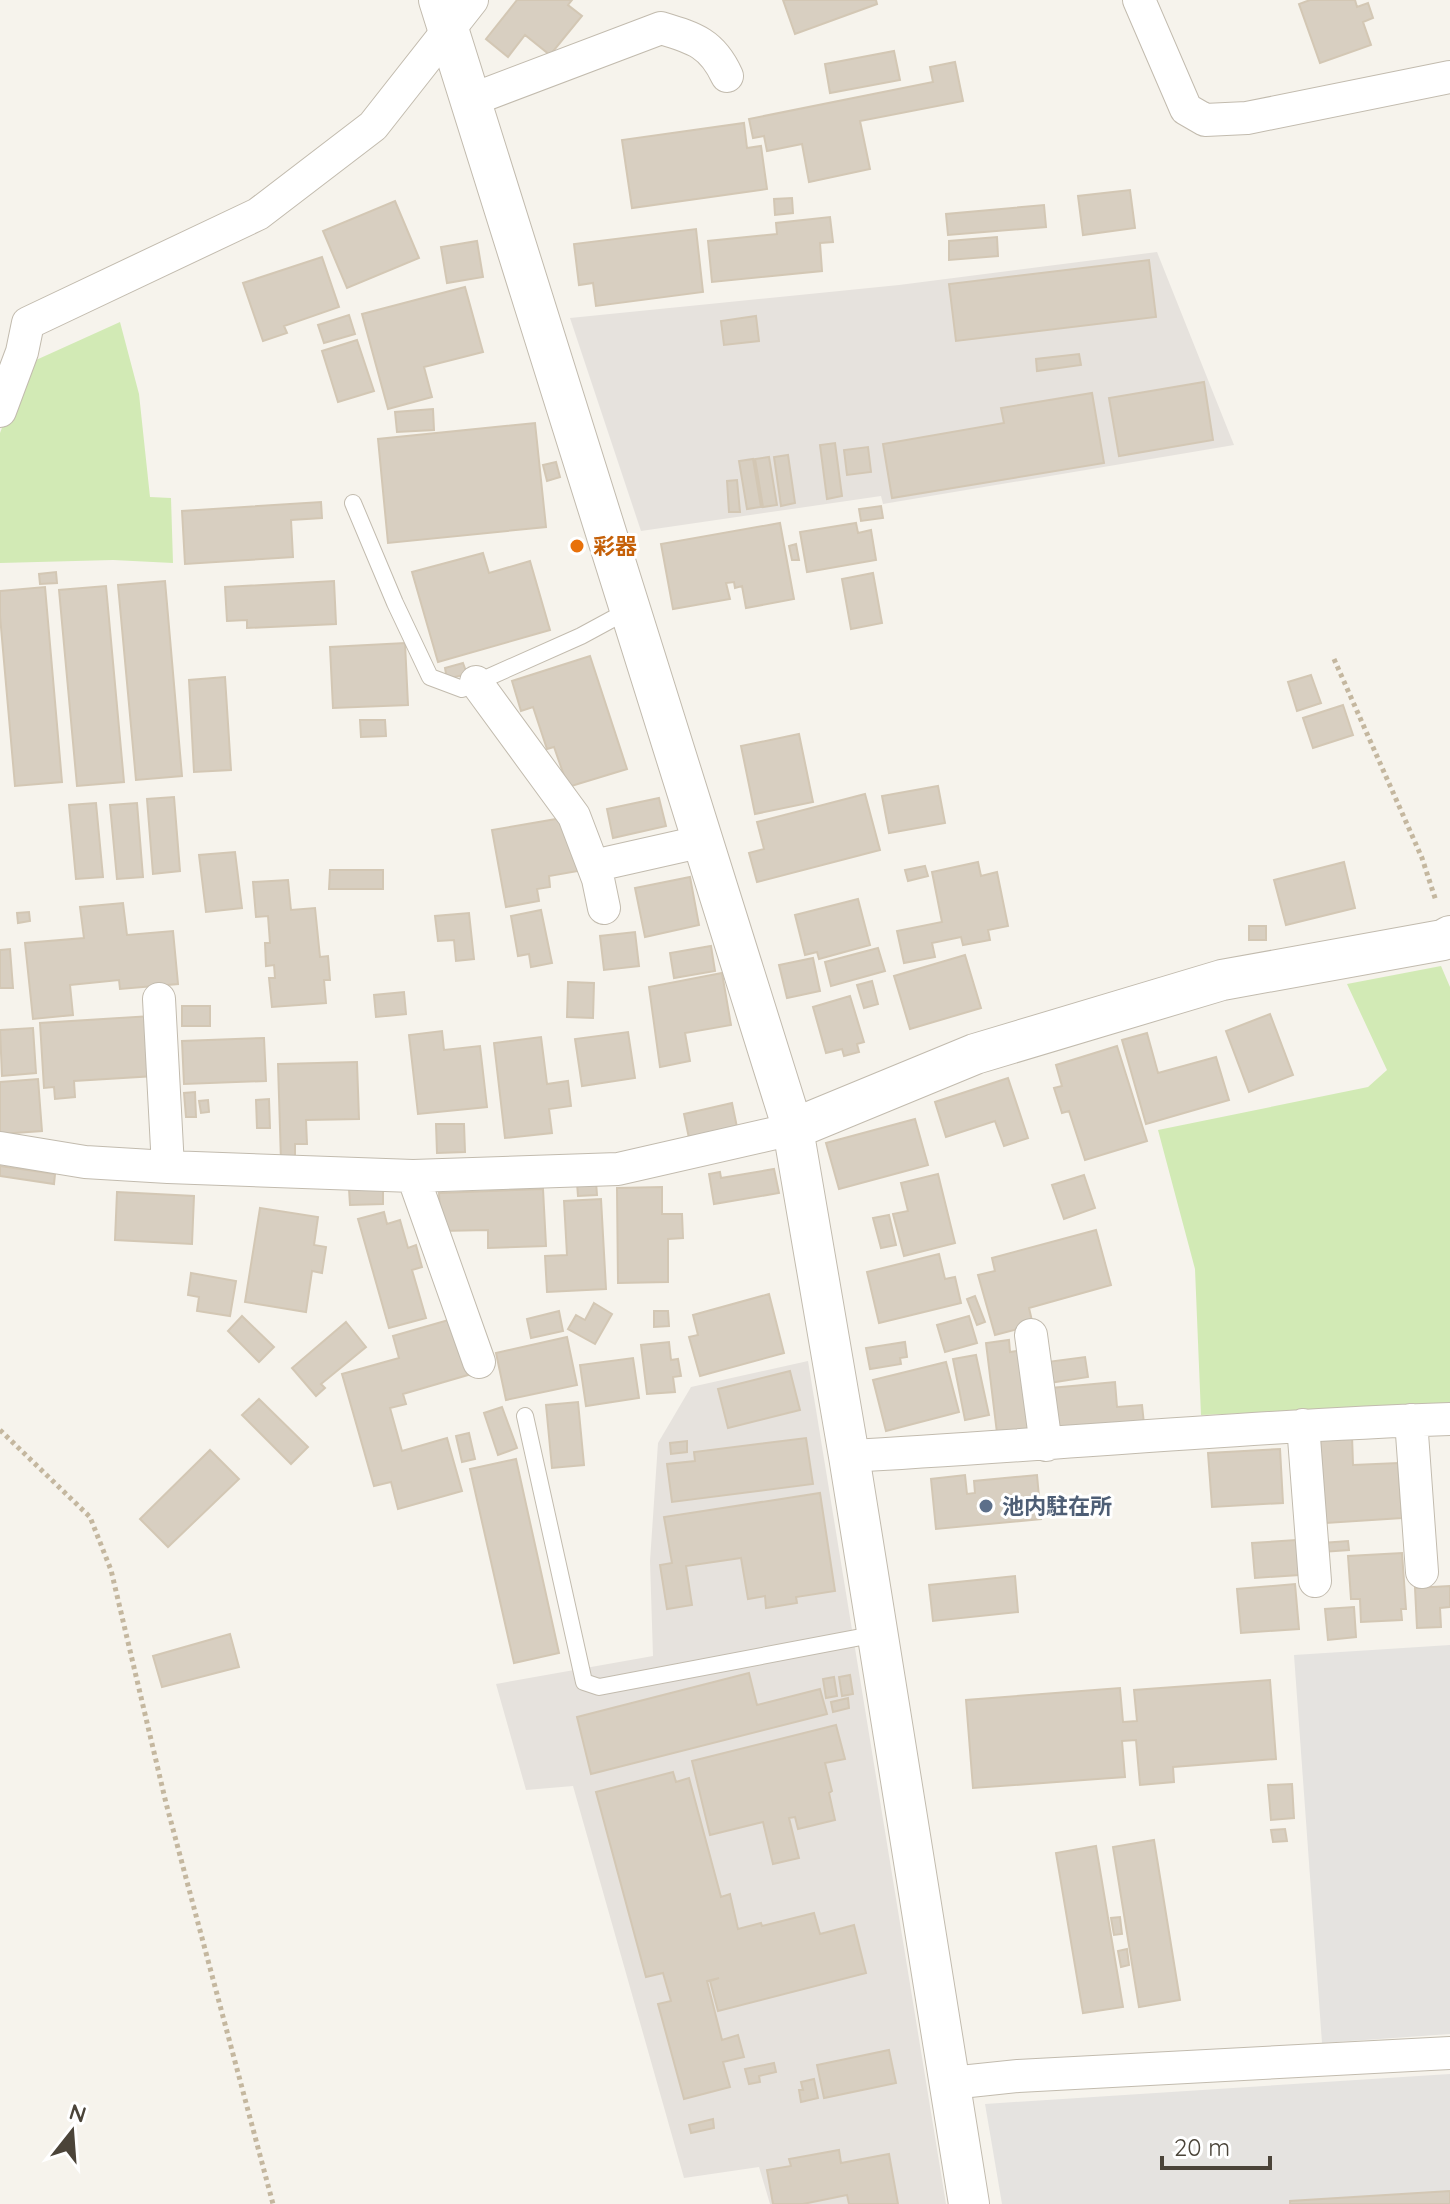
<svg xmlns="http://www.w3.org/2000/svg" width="1450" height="2204" viewBox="0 0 1450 2204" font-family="Quicksand,'Noto Sans JP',sans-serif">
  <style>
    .industrial { fill: #e6e2dd }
    .green { fill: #d2eab5 }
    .parking { fill: #e5e3e0 }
    .building { fill: #d8cfc1; stroke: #d3c7b4; stroke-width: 2 }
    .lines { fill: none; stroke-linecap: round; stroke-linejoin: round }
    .service-casing { stroke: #c2bbae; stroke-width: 18 }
    .minor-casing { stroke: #c2bbae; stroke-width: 34 }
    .tertiary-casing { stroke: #c2bbae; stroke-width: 42 }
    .path { stroke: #c4b79f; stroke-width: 5; stroke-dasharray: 4 4; stroke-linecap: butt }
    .service { stroke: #fff; stroke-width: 16 }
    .minor { stroke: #fff; stroke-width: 32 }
    .tertiary { stroke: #fff; stroke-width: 40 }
    .food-dot { fill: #e8710a; stroke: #fff; stroke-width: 3 }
    .service-dot { fill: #5c6f8a; stroke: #fff; stroke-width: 3 }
    .labels { text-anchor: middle; stroke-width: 6; stroke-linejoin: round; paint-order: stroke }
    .food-label { font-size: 22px; font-weight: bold; fill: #c56008; stroke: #fff; text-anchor: start }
    .service-label { font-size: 22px; font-weight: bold; fill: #4e5e75; stroke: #fff; text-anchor: start }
  </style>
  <rect width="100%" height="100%" fill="#f6f3ec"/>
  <path class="industrial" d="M1157,252l77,193 -351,59 -2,-8 -240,35 -71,-213 329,-33z
    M808,1361l138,843h-176l-11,-37 -75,11 -111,-392 -47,4 -30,-106 157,-28 -3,-95 8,-118 33,-56z"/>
  <path class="green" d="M120,322l19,72 11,103 21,1 2,65 -60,-3 -113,3v-130l25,-68z
    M1441,966l9,21v418l-249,10 -6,-146 -37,-139 210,-43 19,-17 -40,-86z"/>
  <path class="parking" d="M1450,1645v389l-128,9 -28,-388z
    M1450,2074v130h-448l-17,-100z"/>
  <path class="building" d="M517,0h55l-4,5 14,11 -32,39 -25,-20 -17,22 -22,-18z
    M783,0h93l1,4 -82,30z
    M1310,0h45l2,7 11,-4 5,15 -10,4 8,23 -51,18 -21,-59z
    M894,51l6,29 -70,13 -5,-29z
    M955,62l8,39 -103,20 10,48 -61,13 -7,-38 -35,7 -3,-15 -11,2 -4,-19 184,-37 -3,-15z
    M744,123l3,25 14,-2 6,43 -135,19 -10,-68z
    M1130,190l5,38 -52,7 -5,-39z
    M792,198l1,15 -18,2 -1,-16z
    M395,201l24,57 -72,30 -24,-57z
    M1044,205l2,22 -98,8 -2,-21z
    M830,217l3,25 -13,1 2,28 -110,11 -4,-41 69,-7 -1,-11z
    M696,229l7,63 -107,14 -3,-23 -14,2 -5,-41z
    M997,237l1,19 -49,4v-19z
    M477,241l6,36 -36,6 -6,-36z
    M322,257l17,50 -55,19 3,7 -24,8 -20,-58z
    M1149,260l7,57 -200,24 -7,-57z
    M465,287l18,65 -59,15 8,30 -44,12 -26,-95z
    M349,315l6,19 -31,9 -6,-18z
    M756,316l3,25 -35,4 -3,-24z
    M357,340l17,51 -36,11 -16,-51z
    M1079,354l2,11 -44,6 -1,-12z
    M1204,382l9,58 -94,16 -10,-58z
    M1092,393l12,70 -212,35 -9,-54 121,-21 -3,-15z
    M433,409l1,21 -37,2 -2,-20z
    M535,423l11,104 -158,16 -10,-104z
    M835,443l7,53 -15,3 -7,-54z
    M868,447l3,25 -24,3 -3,-25z
    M788,455l7,48 -14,3 -7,-49z
    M769,457l8,48 -14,2 -8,-48z
    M753,459l8,48 -14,2 -8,-48z
    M556,462l4,15 -13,4 -4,-16z
    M737,480l3,32h-11l-2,-31z
    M321,502l1,16 -31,2 2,37 -108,7 -3,-53z
    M881,506l2,12 -22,3 -2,-12z
    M780,523l14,76 -48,9 -4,-22 -7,2 -1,-6 -8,1 4,16 -57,10 -12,-65z
    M856,523l2,10 13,-3 5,30 -69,12 -7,-40z
    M796,544l3,16h-7l-3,-14z
    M483,553l6,20 41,-12 20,69 -112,32 -26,-90z
    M56,572l1,11 -17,1 -1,-10z
    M873,573l9,50 -31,6 -9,-50z
    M165,581l17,195 -46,4 -18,-195z
    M334,581l2,43 -89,4v-8l-20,1 -2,-34z
    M106,586l18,196 -47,4 -18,-196z
    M45,587l17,195 -47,4 -15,-170v-25z
    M405,643l3,62 -75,3 -3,-61z
    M590,656l37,113 -59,18 -14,-40 -7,2 -14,-42 -12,4 -9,-30z
    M463,663l4,11 -20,5 -2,-11z
    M1311,675l10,28 -24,8 -9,-29z
    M225,677l6,93 -37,2 -5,-92z
    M1343,705l10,30 -40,13 -10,-30z
    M360,720h25l1,16 -25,1z
    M799,734l14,68 -58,12 -14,-68z
    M938,786l7,37 -56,10 -7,-37z
    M865,794l15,56 -123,32 -8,-29 15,-4 -7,-27z
    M174,797l6,74 -27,3 -6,-75z
    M659,798l7,28 -53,12 -6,-29z
    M96,803l7,74 -27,2 -7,-74z
    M137,803l6,74 -26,2 -7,-74z
    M568,817l10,54 -29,5 1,11 -13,2 2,12 -33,6 -14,-77z
    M235,852l7,56 -36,4 -7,-57z
    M978,862l3,14 16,-4 11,54 -20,4 2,10 -27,5 -2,-8 -29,6 3,14 -31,6 -7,-32 45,-9 -10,-50z
    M1344,862l11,46 -69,17 -12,-45z
    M925,866l3,10 -20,5 -3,-11z
    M330,870h53v19h-54z
    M690,877l9,48 -54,12 -10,-49z
    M288,880l3,30 24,-2 5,49 8,-1 2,24h-6l2,23 -54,4 -3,-29h6l-1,-13 -8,1 -1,-23h5l-2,-27 -12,1 -3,-35z
    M858,899l12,46 -51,14 -2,-7 -12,3 -10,-40z
    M123,903l4,32 46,-4 5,53 -58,5 -1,-9 -49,5 3,30 -40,4 -8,-76 59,-5 -4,-31z
    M541,910l11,53 -21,4 -2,-13 -11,2 -7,-40z
    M29,912l1,9 -12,2 -1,-10z
    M469,913l5,46 -18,2 -2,-21 -16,1 -3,-25z
    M1249,926h17v14h-17z
    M635,932l4,34 -35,4 -4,-34z
    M711,946l4,25 -41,7 -4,-25z
    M878,948l7,23 -54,15 -6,-24z
    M10,949l3,39h-13v-38z
    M965,955l16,53 -71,21 -16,-53z
    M813,958l7,33 -33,7 -8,-33z
    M722,973l9,52 -46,8 5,28 -30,6 -11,-80z
    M872,981l6,23 -14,4 -7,-23z
    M568,982l26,1 -1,35 -26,-1z
    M404,992l2,22 -30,3 -2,-22z
    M850,996l14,46 -7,2 2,8 -15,4 -2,-7 -16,4 -13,-46z
    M182,1006h28v20h-28z
    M1270,1014l23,61 -44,17 -23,-61z
    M151,1016l4,60 -81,5 1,16 -20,2 -1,-12 -10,1 -4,-65z
    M33,1028l3,45 -34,3 -2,-46z
    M442,1031l2,19 36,-4 7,61 -69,7 -9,-79z
    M628,1032l7,46 -53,8 -7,-47z
    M1147,1033l11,40 58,-16 13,43 -83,24 -24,-84z
    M541,1037l6,47 21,-3 3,25 -22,3 3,24 -47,5 -11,-95z
    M264,1038l2,43 -82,3 -2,-43z
    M1117,1046l30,95 -62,19 -16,-49 -7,2 -8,-25 8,-2 -6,-21z
    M357,1062l2,57 -53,1 1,24h-12v17h-14l-3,-97z
    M1008,1078l20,60 -24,8 -9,-25 -49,16 -11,-35z
    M38,1079l4,52 -42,3v-52z
    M195,1092l1,25h-10l-2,-24z
    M269,1099l1,29h-13l-1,-28z
    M208,1100l1,12 -8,1 -2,-12z
    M732,1103l6,29 -48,11 -6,-29z
    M915,1119l13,46 -89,24 -13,-46z
    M436,1124h28l1,28 -28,1z
    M0,1166l55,8 -1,10 -54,-8z
    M774,1169l5,24 -65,11 -5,-30 11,-2 1,6z
    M938,1174l17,69 -51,13 -11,-42 15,-3 -7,-28z
    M1084,1175l11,33 -31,11 -12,-34z
    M596,1182l1,13 -19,1 -1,-13z
    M662,1187v27h20l1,24 -15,1v43l-50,1 -1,-95z
    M383,1188v16l-33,1 -1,-16z
    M543,1189l3,57 -58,2v-18l-47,1 -2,-38z
    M117,1192l77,4 -2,48 -77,-4z
    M601,1199l5,90 -59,3 -2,-36 22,-1 -3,-54z
    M260,1208l58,9 -4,28 12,2 -4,26 -10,-2 -6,41 -61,-10z
    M384,1212l3,12 13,-4 8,28 8,-3 6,22 -10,3 14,48 -37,10 -31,-109z
    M889,1215l7,30 -15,3 -8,-30z
    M1096,1230l15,55 -82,23 4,17 -38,10 -17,-60 17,-4 -3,-13z
    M939,1254l6,25 10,-2 6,26 -82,20 -12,-51z
    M191,1273l45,8 -6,35 -33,-5 2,-14 -11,-2z
    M769,1294l15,59 -84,23 -11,-39 9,-2 -5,-20z
    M975,1296l10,26 -8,3 -10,-26z
    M594,1303l18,11 -17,30 -27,-15 8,-14 9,5z
    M559,1311l4,20 -32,7 -4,-19z
    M654,1311h14l1,15 -15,1z
    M242,1316l32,31 -15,15 -31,-31z
    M969,1316l8,27 -32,9 -8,-27z
    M452,1319l16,56 -65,19 3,10 -16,4 12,43 45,-13 15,53 -64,18 -7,-27 -17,4 -32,-112 57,-16 -6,-22z
    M346,1322l20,25 -45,37 4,4 -9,8 -24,-28z
    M567,1337l10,48 -71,15 -10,-47z
    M1009,1340l1,12 14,-2 9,79 -36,4 -11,-90z
    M669,1342l2,18 7,-1 3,17 -8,1 2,15 -28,2 -6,-49z
    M905,1342l2,15 -7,1 1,6 -31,5 -4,-21z
    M976,1355l13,60 -24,5 -12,-61z
    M1085,1357l3,20 -39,6 -2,-21z
    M633,1358l6,40 -53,8 -6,-41z
    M946,1362l13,50 -73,19 -13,-51z
    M790,1371l10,39 -72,18 -10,-39z
    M1115,1382l2,25 25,-2 2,19 -90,7 -3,-43z
    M259,1399l49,48 -17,17 -49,-49z
    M578,1402l6,63 -32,3 -6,-63z
    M502,1407l15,41 -19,7 -14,-42z
    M469,1433l6,26 -13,3 -6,-26z
    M1352,1436l1,29 45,-2 4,55 -76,5 -6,-84z
    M806,1438l7,46 -141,18 -5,-38 28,-3 -1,-9z
    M687,1441v11l-16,2 -1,-11z
    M1280,1449l3,54 -71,4 -4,-54z
    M210,1450l29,29 -71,68 -28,-28z
    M516,1459l43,194 -45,10 -44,-194z
    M965,1475l2,19 8,-1 -1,-12 63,-6 4,44 -105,10 -5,-50z
    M820,1493l15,98 -39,6 1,6 -31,5 -1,-12 -17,3 -7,-41 -55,8 6,39 -25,4 -7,-44 12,-2 -8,-46z
    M1296,1540l3,35 -44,3 -3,-35z
    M1348,1541l1,9 -27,2v-9z
    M1402,1553l4,56h-5l1,11 -41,2 -1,-23h-9l-3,-43z
    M1015,1576l3,36 -85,9 -4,-36z
    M1295,1584l4,45 -58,4 -4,-44z
    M1450,1586v21l-10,1 1,19 -24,1 -2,-40z
    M1354,1607l2,30 -28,3 -3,-31z
    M230,1634l9,33 -77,20 -9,-31z
    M749,1673l8,32 63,-16 7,25 -236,60 -14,-57z
    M850,1675l3,19 -11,2 -3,-19z
    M834,1677l3,19 -11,2 -3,-19z
    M1270,1680l6,79 -103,8 1,15 -34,3 -4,-45 -14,1 3,36 -152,11 -7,-88 154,-12 3,34 14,-1 -3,-31z
    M848,1698l1,10 -16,4 -2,-10z
    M836,1725l9,34 -20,4 7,28 -3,2 6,27 -37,9 -3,-12 -6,1 10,40 -26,6 -10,-42 -53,13 -18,-74z
    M673,1772l3,10 13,-4 32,119 9,-3 8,35 23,-6 1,3 52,-13 6,21 34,-9 12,48 -148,38 -8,-30 9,-3 -12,3 15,59 16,-5 6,22 -21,5 7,25 -46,12 -26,-95 13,-3 -8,-28 -17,4 -50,-185z
    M1292,1784l2,34 -23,2 -3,-35z
    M1285,1829l2,12 -14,1 -2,-12z
    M1154,1840l26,160 -41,7 -26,-160z
    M1096,1846l27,161 -40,6 -27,-160z
    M1120,1917l2,17 -8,1 -3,-17z
    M1127,1949l2,16 -8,2 -3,-16z
    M889,2050l7,33 -72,15 -7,-33z
    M774,2063l2,9 -17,4 1,6 -11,2 -4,-15z
    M814,2079l4,19 -17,4 -2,-12h4l-2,-8z
    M713,2119l1,9 -23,5 -2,-8z
    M839,2150l2,13 48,-9 9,50h-49l-2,-9 -44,9h-30l-6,-34 24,-4 -2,-7z
    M1450,2191v13h-160v-3z"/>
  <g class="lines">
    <defs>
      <path id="service" d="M353,503l42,100 35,74 32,12 119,-53 48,-26
        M525,1416l59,266 15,5 278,-53"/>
      <path id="minor" d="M1139,0l47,109 19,11 42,-2 203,-41
        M471,100l190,-72c33,10 51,15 66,48
        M0,411l22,-59 6,-29 230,-109 115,-88 99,-126
        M476,682l98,134 24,63 6,29
        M593,866l111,-25
        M159,999l9,168
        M0,1148l85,14 83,5 245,9 205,-7 175,-40
        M413,1176l66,186
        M1031,1335l15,110
        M1411,1420l11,152
        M1303,1425l12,156
        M849,1456c200,-11 400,-30 601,-37
        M951,2083l67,-7 432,-23"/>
      <path id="tertiary" d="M439,0l354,1129 56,327 120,748
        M793,1129l182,-75 247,-74 221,-40 7,-4"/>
    </defs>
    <use href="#service" class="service-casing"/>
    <use href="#minor" class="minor-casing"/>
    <use href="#tertiary" class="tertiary-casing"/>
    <path class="path" d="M1334,659l88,199 14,43
      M0,1430l90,87 21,53 55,233 107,401"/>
    <use href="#service" class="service"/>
    <use href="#minor" class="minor"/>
    <use href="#tertiary" class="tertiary"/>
  </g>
  <circle class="food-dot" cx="577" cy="546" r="8"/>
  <circle class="service-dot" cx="986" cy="1506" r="8"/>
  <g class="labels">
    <g class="food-label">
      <text x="593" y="554">彩器</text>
    </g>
    <g class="service-label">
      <text x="1002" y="1514">池内駐在所</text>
    </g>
  </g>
  <g transform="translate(72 2132) rotate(17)" stroke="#ffffff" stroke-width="6" paint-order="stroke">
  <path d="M0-6L14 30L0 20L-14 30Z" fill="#4b4439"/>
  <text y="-12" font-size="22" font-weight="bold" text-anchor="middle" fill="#4b4439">N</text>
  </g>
  <path d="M1162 2156v12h108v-12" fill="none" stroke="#4b4439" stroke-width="4"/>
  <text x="1174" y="2156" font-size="24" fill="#4b4439" stroke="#ffffff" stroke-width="6" paint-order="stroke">20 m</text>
</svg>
